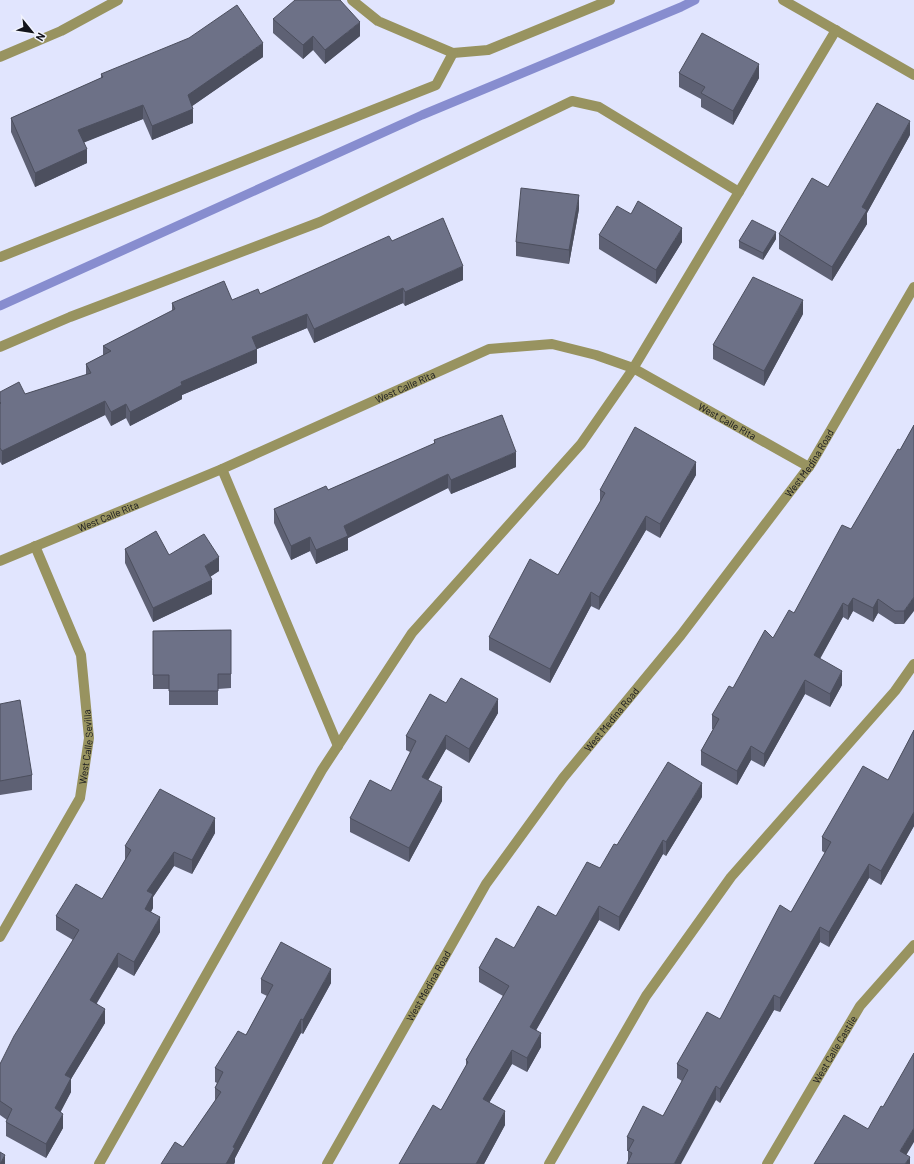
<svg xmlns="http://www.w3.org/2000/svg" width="914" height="1164" viewBox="0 0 914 1164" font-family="Barlow,sans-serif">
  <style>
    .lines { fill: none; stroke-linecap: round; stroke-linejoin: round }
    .stream { stroke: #878dcf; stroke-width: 9 }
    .minor { stroke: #989360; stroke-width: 10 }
    .wall { fill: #5e6174 }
    .shaded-wall { fill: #4c4f5e }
    .building { fill: #6d7187; stroke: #4c4f5e }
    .labels { text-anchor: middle; stroke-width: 3; stroke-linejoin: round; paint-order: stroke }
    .street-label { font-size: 10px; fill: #13141c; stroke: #f1f3fd }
  </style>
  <rect width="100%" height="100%" fill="#e1e5fe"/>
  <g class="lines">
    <path class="stream" d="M0,306l422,-191 259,-108 14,-7"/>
    <g class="minor">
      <path d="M352,0l26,21 75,32 35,-3 122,-50"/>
      <path d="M783,0l131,75"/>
      <path d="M0,57l61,-26 57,-31"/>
      <path d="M0,257l436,-172 17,-32"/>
      <path d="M0,347l70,-30 250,-95 252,-121 27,6 140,85"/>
      <path d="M222,469l116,277"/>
      <path id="s1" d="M0,561l222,-92 267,-120 63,-5 44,11 37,13 176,99"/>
      <path id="s2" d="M0,937l80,-139 9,-60 -8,-83 -46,-109"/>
      <path d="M99,1164l223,-394 90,-137 169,-189 50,-72 205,-342"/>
      <path id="s3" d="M327,1164l159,-280 77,-106 118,-143 130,-171 103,-177"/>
      <path d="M549,1164l97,-168 85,-119 164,-186 19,-27"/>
      <path id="s4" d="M767,1164l93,-158 54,-61"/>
    </g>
  </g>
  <path class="wall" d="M273,19l87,17 -35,28 -12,-14 -10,9 -30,-26z
    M263,57l-71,49 1,17 -41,17 -9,-21 -59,23 3,21 -52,24 -24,-55v-14l90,-40v-4z
    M679,73l80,5 -26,47 -32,-18v-8l-22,-12z
    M910,135l-43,78v11l-35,57 -53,-32v-15l49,-47z
    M579,209l-10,55 -53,-8v-14z
    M599,235l83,7 -26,42 -57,-35z
    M776,239l-13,21 -24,-12v-7z
    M392,241l71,39 -58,26 -2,-3 -89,40 -7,-15 -50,21v14l-75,32v4l-52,27 -4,-8 -15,8 -6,-11 -103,50 -2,-3v-70l25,2 61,-19v-11l17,-9v-9l69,-35v-8l60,-3 28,-6z
    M803,314l-39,72 -51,-27v-14z
    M914,425l-10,199h-9l-17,-11 -5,9 -20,-11 -5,9 -5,-3 -23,42 22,26 -12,22 -25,-13 -41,73 -13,-7 -14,25 -36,-20v-14l12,-22h-1v-14l82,-102 57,-84 49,-79z
    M434,440l82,27 -65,27 -3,-6 -100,50v12l-32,14 -6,-13 -19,9 -17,-37v-14l54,-19 106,-46z
    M696,475l-36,63 -14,-8 -47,80 -8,-4 -41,77 -61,-33v-13l69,-62 42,-73v-12z
    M125,549l44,6 50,16 -9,6 2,17 -59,28 -28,-59z
    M231,630v58l-13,1v16h-49v-16h-16v-58z
    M446,703l52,10 -29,50 -23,-14 -18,31 14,21 -33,61 -59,-30v-14l41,-27 19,-39 -4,-2v-14z
    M0,704l32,71v15l-32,5z
    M914,730v96l-33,59 -12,-7 -40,69 -9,-5 -40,70 -6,-2 -54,93 -4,-3 -88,61v-10h-1v-14l36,-21 19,-35 -5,-3v-14l43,-45 71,-107 34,-59 -3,-2v-14l66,-57z
    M702,797l-36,59 -3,-2 -44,77 -20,-11 -63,110 5,17 -14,25 -15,-8 -23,39 16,22 -21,39h-85l42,-54 25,-44v-6l37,-64 -24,-14v-14l35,-20 42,-32 44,-48 17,-23z
    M215,833l-23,41 -18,-8 -21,31v11l-2,4 9,20 -26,44 -16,-9 -21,36 8,20 -34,56v13l-11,20 3,16 -17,30 -40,-22v-14l1,-2 -7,-5v-51l73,-124 -17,-10v-14l46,-17 23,-39v-14z
    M261,979l70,4 -28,51 -2,-1 -66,125v4l-1,2h-73l22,-17 32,-46v-13l2,-5 -2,-1v-14l31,-33 21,-39 -6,-3z"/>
  <path class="shaded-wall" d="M360,22v14l-35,28v-14z
    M313,36v14l-10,9v-14z
    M263,43v14l-75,52v-14z
    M759,64v14l-26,47v-14z
    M143,105v14l-65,26v-15z
    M193,109v14l-41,17v-14z
    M910,121v14l-43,78v11l-35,57v-14l30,-60z
    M87,149v14l-52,24v-14z
    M579,195v14l-10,55v-14z
    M682,228v14l-26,42v-14z
    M776,232v7l-13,21v-7z
    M463,266v14l-58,26v-14z
    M403,288v15l-89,40v-14z
    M803,300v14l-39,72v-15z
    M307,314v14l-55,23v-14z
    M257,349v14l-75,32v4l-52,27v-14l51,-30z
    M105,401v14l-103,50v-14z
    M126,404v14l-15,8v-14z
    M516,452v15l-65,27v-14z
    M696,462v13l-36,63v-14z
    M448,474v14l-100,50v12l-32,14v-14l28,-24z
    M646,516v14l-47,80v-13z
    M310,537v14l-19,9v-14z
    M219,557v14l-14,9v-14z
    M212,580v14l-59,28v-14z
    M591,592v14l-41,77v-14z
    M914,597v14l-10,13v-13z
    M853,598v13l-5,9v-14z
    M878,599v14l-5,9v-14z
    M843,603v14l-29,52v-14z
    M842,671v14l-12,22v-13z
    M805,680v14l-41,73v-13z
    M498,699v14l-29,50v-14z
    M446,735v14l-24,42v-14z
    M751,746v14l-14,25v-14z
    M702,783v14l-36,59v-14z
    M442,787v14l-33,61v-14z
    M914,812v14l-33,59v-14z
    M215,818v15l-23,41v-14z
    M663,840v14l-44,77v-14z
    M174,852v14l-21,31v11l-8,15v-14l2,-18z
    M869,864v14l-40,69v-15z
    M599,906v14l-69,121v-14z
    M160,917v15l-26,44v-14z
    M820,927v15l-40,70v-14z
    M118,953v14l-28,47v-14z
    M331,969v14l-28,51v-14z
    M774,995v15l-54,93v-14z
    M105,1009v14l-34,56v13l-16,31v-15l10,-33z
    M301,1019v14l-66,125v4l-1,2h-8l7,-17z
    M541,1033v14l-14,25v-14z
    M512,1050v14l-29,49v-14z
    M716,1086v14l-35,64h-7z
    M505,1111v14l-21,39h-8z
    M63,1114v14l-17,30v-14z
    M914,1128v14l-13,22 -1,-13z
    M5,1155v9h-5z
    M910,1157v7h-5z"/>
  <path class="building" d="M295,0h45l20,22 -35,28 -12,-14 -10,9 -30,-26z
    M237,5l26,38 -75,52 5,14 -41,17 -9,-21 -65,25 9,19 -52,24 -24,-55 92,-41 -2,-3 88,-36z
    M702,33l57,31 -26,47 -32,-18 4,-6 -26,-14z
    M877,103l33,18 -48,86 5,3 -35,57 -53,-33 33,-56 16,9z
    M521,188l58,7 -10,55 -53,-8z
    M638,201l44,27 -26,42 -57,-35 18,-29 14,8z
    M443,218l20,48 -58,26 -2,-4 -89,41 -7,-15 -55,23 5,12 -76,33 1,3 -52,27 -4,-8 -15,8 -6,-11 -103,50 -2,-3v-44l1,-1 -1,-1v-10l19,-10 6,12 66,-21 -5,-9 25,-13 -8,-5 72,-37 -3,-6 52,-22 8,19 26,-11 2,5 129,-58 3,5z
    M752,220l24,12 -13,21 -24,-12z
    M753,277l50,23 -39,71 -51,-26z
    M502,415l14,37 -65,28 -3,-6 -104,52 4,10 -32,14 -6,-13 -19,9 -17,-37 52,-23 2,4 107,-47 -1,-3z
    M914,425v172l-10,14h-9l-17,-12 -5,9 -20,-10 -5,8 -5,-3 -29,52 28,16 -12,23 -25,-14 -41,74 -13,-8 -14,25 -36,-20 18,-32 -7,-4 17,-29 4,2 32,-58 8,8 16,-28 5,3 48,-88 9,4 47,-80 2,1z
    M635,427l61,35 -36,62 -14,-8 -47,81 -8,-5 -41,77 -61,-32 41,-78 28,16 47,-82 -5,-3z
    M156,531l13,24 35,-21 15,23 -14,9 7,14 -59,28 -28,-59z
    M231,630v44h-13v17h-49v-16h-16v-44z
    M461,678l37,21 -29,50 -23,-14 -24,42 20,10 -33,61 -59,-30 20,-38 21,11 25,-50 -10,-5 24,-42 16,9z
    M20,700l12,75 -32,6v-77z
    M914,730v82l-33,59 -12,-7 -40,68 -9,-5 -40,71 -6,-3 -54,94 -4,-3 -42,78h-47l5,-11 -4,-2 6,-11 -7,-3 16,-31 20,10 25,-46 -11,-6 30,-52 13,7 60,-114 11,7 40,-70 -9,-5 41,-71 25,14z
    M668,762l34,21 -36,59 -3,-2 -44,77 -20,-11 -69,121 11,6 -14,25 -15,-8 -29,49 22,12 -29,53h-77l34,-59 8,5 27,-48 -2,-2 43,-74 -30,-18 17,-30 18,10 24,-42 18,10 31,-54 13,6 14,-24 3,1z
    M160,789l55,29 -23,42 -18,-8 -27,39 6,3 -8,15 15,8 -26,45 -16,-9 -28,47 15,9 -40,66 6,3 -16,30 8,6 -17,30 -40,-22 6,-13 -12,-8v-37l14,-28 65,-106 -23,-14 20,-32 26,15 29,-49 -6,-4z
    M281,942l50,27 -28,51 -2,-1 -68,128 2,1 -9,16h-65l14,-22 8,5 38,-55 -6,-4 8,-16 -8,-4 23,-37 8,4 27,-50 -12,-6z
    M914,1053v75l-14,23 10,6 -5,7h-91l30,-49 24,14 13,-23 2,1z
    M0,1152l5,3 -5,9z"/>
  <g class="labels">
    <g class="street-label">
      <text dy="4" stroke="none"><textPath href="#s1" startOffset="441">West Calle Rita</textPath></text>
      <text dy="4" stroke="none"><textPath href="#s1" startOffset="789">West Calle Rita</textPath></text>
      <text dy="4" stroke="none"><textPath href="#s3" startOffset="853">West Medina Road</textPath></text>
      <text dy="4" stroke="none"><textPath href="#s1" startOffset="117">West Calle Rita</textPath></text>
      <text dy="4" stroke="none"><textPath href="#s3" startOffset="529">West Medina Road</textPath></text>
      <text dy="4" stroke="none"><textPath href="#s2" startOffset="212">West Calle Sevilla</textPath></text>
      <text dy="4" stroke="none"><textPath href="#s3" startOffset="205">West Medina Road</textPath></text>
      <text dy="4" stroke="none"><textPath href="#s4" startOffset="133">West Calle Castile</textPath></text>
    </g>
  </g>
  <g transform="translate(32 32) rotate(120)" stroke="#f1f3fd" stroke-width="3" paint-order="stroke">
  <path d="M0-3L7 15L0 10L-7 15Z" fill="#13141c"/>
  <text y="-6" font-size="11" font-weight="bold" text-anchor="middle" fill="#13141c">N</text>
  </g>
</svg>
